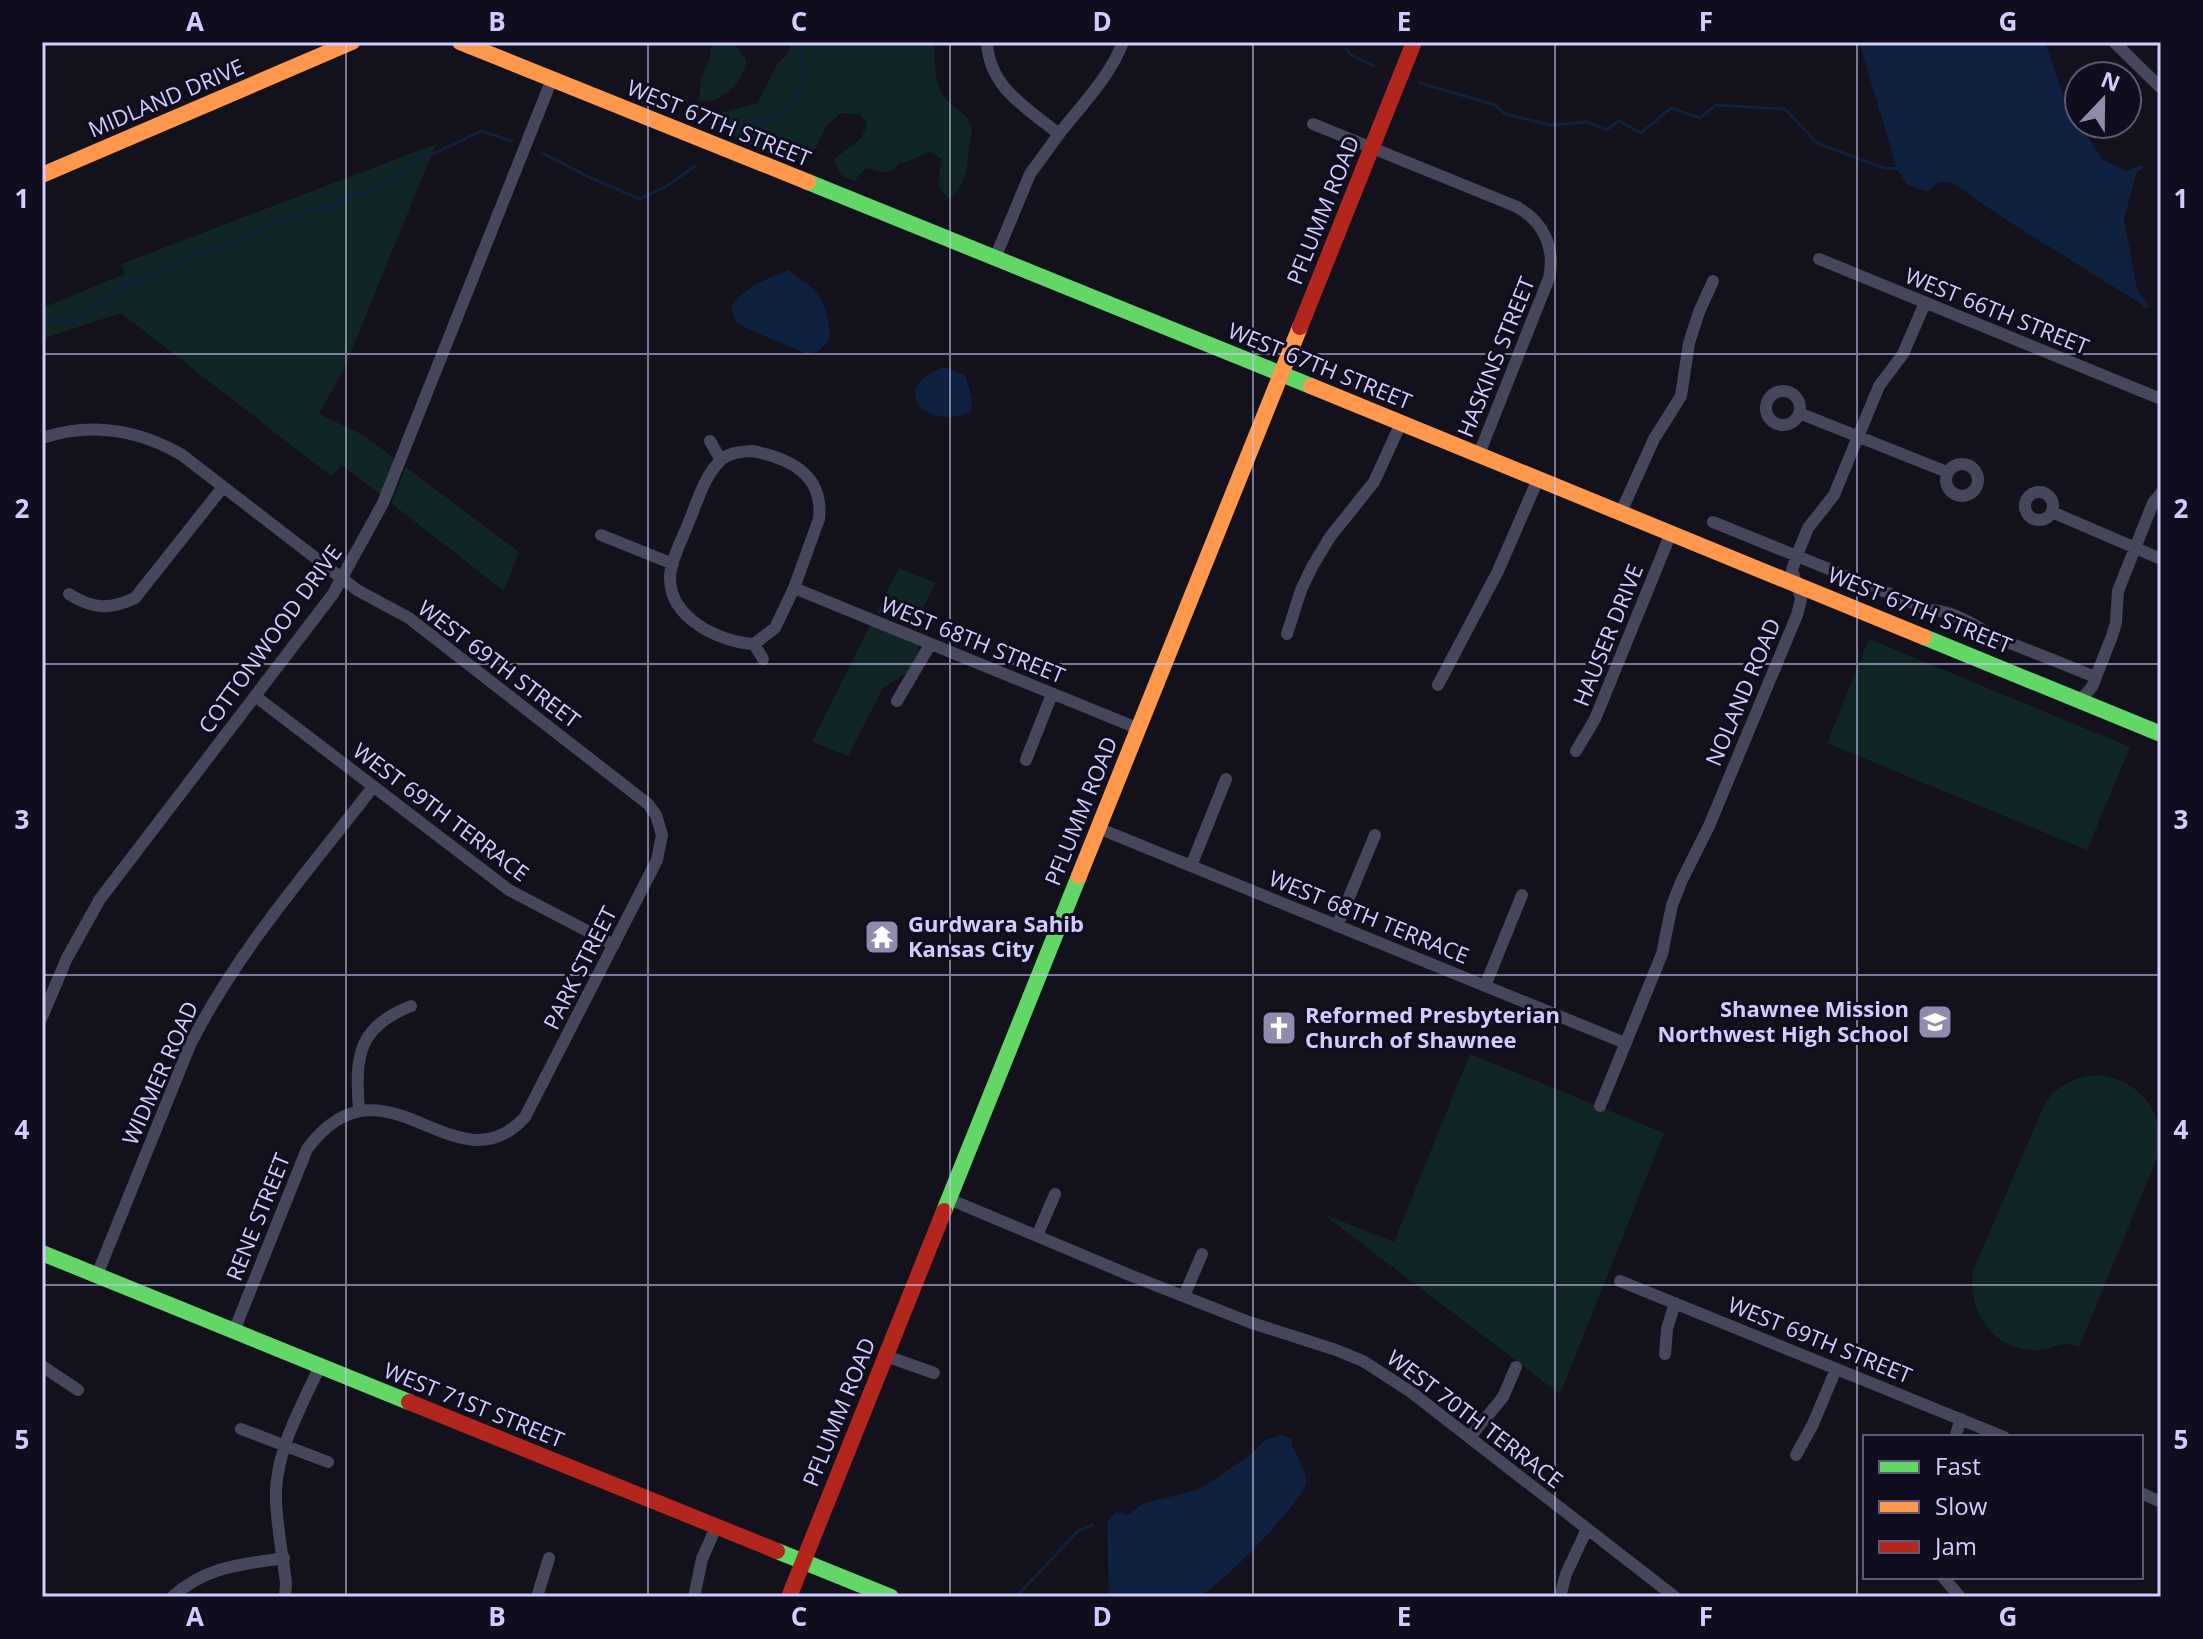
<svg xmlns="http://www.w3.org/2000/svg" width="2203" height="1639" viewBox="0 0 2203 1639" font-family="'Open Sans',sans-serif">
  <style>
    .green { fill: #102626 }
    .water { fill: #0e213f }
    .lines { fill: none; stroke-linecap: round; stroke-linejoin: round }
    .stream { stroke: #0e213f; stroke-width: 3 }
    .street { stroke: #46465c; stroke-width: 12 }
    .fast { stroke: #63d668; stroke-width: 16 }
    .slow { stroke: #ff974d; stroke-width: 16 }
    .jam { stroke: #b3261e; stroke-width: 16 }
    .grid { fill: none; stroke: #d1cdfe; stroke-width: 2; stroke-opacity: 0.55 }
    .labels { text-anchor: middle; stroke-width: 6; stroke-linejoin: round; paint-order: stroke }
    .street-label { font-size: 22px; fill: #d1cdfe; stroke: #100d1f }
    .poi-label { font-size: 22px; font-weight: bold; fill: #d1cdfe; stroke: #100d1f; text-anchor: start }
    .neatline { fill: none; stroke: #d1cdfe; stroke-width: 3 }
    .grid-label { font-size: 26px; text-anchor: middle; font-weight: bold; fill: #d1cdfe }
  </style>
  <rect width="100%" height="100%" fill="#13111b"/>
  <path class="green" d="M712,42h25l-1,4 10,14c-2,21 -24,45 -47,41l2,-21 9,-22z
    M792,42h143c-2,13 0,44 9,55 7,10 21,14 26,26 4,9 0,17 -1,25 -2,20 -3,38 -20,51 -15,-12 -10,-23 -7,-40l-11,-7c-12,2 -18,10 -31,11 -11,14 -18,8 -34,5l-12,13 -13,-6 -7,-14c13,-17 28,-14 33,-38l-8,-9 -17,-1c-26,17 -18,28 -33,45 -8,-2 -17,1 -25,-1 -18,-3 -56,-23 -69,-35l4,-9 39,-10 19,-39 9,-8z
    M436,144l-93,227 -24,43 46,22 29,22 -13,37 -39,-30 -11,11 -210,-163 -79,26v-31l83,-34 -4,-10z
    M406,467l113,85 -15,39 -113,-88z
    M899,568l37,15 -23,44 -36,-15z
    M871,624l47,21 2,10 -11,16 -26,17 -35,68 -36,-14z
    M1869,639l261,108 -43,103 -260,-107z
    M1470,1054l194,79 -104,261 -237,-180 71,28z
    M2097,1075c42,4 68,36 62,78l-80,194c-21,-8 -23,3 -43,3 -44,0 -68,-39 -63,-79l73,-170c14,-16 29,-25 51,-26z"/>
  <path class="water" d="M1859,42h186l20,58 14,24 24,36 22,11 16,-6 3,3 -7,4 -13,47 13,70 13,18 -7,1 -2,-4 -138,-86 -50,-35 -14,-1 -12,10 -20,-8 -10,-15z
    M788,270c31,20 41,32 42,69l-11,12 -12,3 -57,-24 -14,-8 -5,-15c14,-21 36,-28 57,-37z
    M945,367l20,8 7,23 -1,13c-43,22 -87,-23 -26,-44z
    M1282,1435l11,4 -2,4c4,10 16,28 15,39 -1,18 -92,112 -110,115 -27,4 -59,0 -87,0l-2,-75 9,-10 12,3 14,-11 58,-15 50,-34 15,-15z"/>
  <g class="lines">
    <path class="stream" d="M1347,49l4,6 23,11
      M1420,83l75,22 10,9 45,11 38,-3 18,8 13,-9 22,12 30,-25 29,10 16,-13 69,4 32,34 67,25 13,1
      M722,122c37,6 77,-6 81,-48 1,-10 -2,-22 -3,-32
      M542,153l49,25 49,21 28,-14 27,-19
      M42,318l32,5 52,-39 31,-8 21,-13 70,-27 63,-28h18l18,-10 34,-12 33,-23 67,-32 31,10
      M1016,1597l62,-66 14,-6"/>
    <path class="street" d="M987,42c2,46 40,66 72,92 22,-28 52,-59 64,-92
      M2114,42l47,46
      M1313,124l202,82c28,14 41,42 34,72l-70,176
      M995,258l35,-84 29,-40
      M1819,259l342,140
      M1766 408a17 17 0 1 1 34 0a17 17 0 1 1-34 0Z
      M1799,413l148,59
      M42,438c49,-16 95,-9 140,17l175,135 52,28 239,186 8,11 6,20 -5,25 -132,257c-69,77 -140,-73 -218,32l-73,182
      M710,441l11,19
      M752,451c38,7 72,24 67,68l-25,69 -19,40 -21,16c-35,-2 -85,-26 -84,-67 1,-19 14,-41 20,-58 8,-20 16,-46 32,-60 9,-7 19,-7 30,-8z
      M1946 480a16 16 0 1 1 32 0a16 16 0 1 1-32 0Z
      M2025 506a14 14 0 1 1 28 0a14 14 0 1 1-28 0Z
      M1621,512l33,-73 27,-43 8,-53 10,-31 14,-31
      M2052,512l109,47
      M1713,522l217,88c27,1 47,18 70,29 32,13 64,25 95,38
      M601,535l72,29
      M794,588l343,140
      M69,594c23,15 41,16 66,4l88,-111
      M1287,634l14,-44 11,-23 18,-30 44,-55 27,-59
      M754,644l9,15
      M1438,685l60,-114 40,-92
      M255,696l254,194 105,55
      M2081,699l11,-12 20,-51 4,-13 2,-32 35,-88 8,-10
      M897,701l33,-56
      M1576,751l19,-32 76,-186
      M1026,760l26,-66
      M1098,828l527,215
      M1191,866l35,-87
      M1337,926l38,-91
      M1485,986l37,-91
      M42,1017l25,-59 33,-59 233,-305 50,-91 169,-424
      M1600,1106l62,-152 10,-49 10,-25 27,-54 88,-211 4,-16 -9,-29 5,-15 11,-27 26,-33 45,-109 24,-32 22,-51
      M359,1110c-4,-53 -2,-83 52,-104
      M949,1199l183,77 117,46 87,28 27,11 48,31 264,205
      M1037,1236l18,-42
      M97,1275l93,-230c48,-95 119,-175 183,-258
      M1620,1281l384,156
      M1184,1296l18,-42
      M1665,1354l2,-25 8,-26
      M886,1356l48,17
      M42,1366l36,24
      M241,1429l87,33
      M1470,1437l33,-40 13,-30
      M1955,1437l6,-18
      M1796,1455l17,-31 23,-55
      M2141,1493l20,9
      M1943,1577l17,20
      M172,1597c35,-31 67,-32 112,-39
      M285,1597l1,-13c-3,-30 -11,-63 -10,-94 2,-43 26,-85 44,-124
      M537,1597l12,-39
      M694,1597l8,-38 14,-32
      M1560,1597l6,-23 21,-45"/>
    <path class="fast" d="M808,182l503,204
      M1924,637l237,97
      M944,1211l135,-335
      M42,1253l367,149
      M777,1551l114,46"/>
    <path class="slow" d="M460,42l348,140
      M42,175l310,-133
      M1311,386l613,251
      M1079,876l221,-549"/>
    <path class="jam" d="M1300,327l114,-285
      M409,1402l368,149
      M789,1597l155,-386"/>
  </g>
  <path class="grid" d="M346,42v1555M648,42v1555M950,42v1555M1253,42v1555M1555,42v1555M1857,42v1555M42,354h2119M42,664h2119M42,975h2119M42,1285h2119"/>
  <defs>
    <symbol id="temple-square" viewBox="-11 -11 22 22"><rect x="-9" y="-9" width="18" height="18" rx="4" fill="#8e8baf" stroke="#100d1f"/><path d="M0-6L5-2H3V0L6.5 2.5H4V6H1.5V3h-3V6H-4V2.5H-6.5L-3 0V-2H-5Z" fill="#fff"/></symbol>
    <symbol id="school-square" viewBox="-11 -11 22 22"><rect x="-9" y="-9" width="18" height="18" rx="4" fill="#8e8baf" stroke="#100d1f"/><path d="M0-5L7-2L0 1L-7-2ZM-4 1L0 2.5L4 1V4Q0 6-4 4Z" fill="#fff"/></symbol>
    <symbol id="church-square" viewBox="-11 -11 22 22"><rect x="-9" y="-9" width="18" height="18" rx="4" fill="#8e8baf" stroke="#100d1f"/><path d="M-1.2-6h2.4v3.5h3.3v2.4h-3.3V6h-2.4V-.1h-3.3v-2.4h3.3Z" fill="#fff"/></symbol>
  </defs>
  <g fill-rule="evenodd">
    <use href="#temple-square" x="862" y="917" width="40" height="40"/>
    <use href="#school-square" x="1915" y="1002" width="40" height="40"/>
    <use href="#church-square" x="1259" y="1008" width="40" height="40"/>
  </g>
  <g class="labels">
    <g class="street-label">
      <text transform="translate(166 98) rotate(-23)" y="8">MIDLAND DRIVE</text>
      <text transform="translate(719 123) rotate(22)" y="8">WEST 67TH STREET</text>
      <text transform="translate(1323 210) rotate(-68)" y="8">PFLUMM ROAD</text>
      <text transform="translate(1997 311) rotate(22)" y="8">WEST 66TH STREET</text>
      <text transform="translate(1496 357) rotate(-68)" y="8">HASKINS STREET</text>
      <text transform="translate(1320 366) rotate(22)" y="8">WEST 67TH STREET</text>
      <text transform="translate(1920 610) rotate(22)" y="8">WEST 67TH STREET</text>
      <text transform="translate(1608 635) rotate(-68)" y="8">HAUSER DRIVE</text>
      <text transform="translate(270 639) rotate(-54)" y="8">COTTONWOOD DRIVE</text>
      <text transform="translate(973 640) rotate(22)" y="8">WEST 68TH STREET</text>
      <text transform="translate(499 664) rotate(37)" y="8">WEST 69TH STREET</text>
      <text transform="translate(1743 692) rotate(-67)" y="8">NOLAND ROAD</text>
      <text transform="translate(1081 811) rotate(-68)" y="8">PFLUMM ROAD</text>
      <text transform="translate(441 812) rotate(37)" y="8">WEST 69TH TERRACE</text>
      <text transform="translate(1369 917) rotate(22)" y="8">WEST 68TH TERRACE</text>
      <text transform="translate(580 968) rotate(-63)" y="8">PARK STREET</text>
      <text transform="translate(160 1073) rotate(-66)" y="8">WIDMER ROAD</text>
      <text transform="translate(258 1217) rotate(-68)" y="8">RENE STREET</text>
      <text transform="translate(1820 1340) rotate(22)" y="8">WEST 69TH STREET</text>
      <text transform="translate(474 1405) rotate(22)" y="8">WEST 71ST STREET</text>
      <text transform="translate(839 1412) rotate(-68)" y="8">PFLUMM ROAD</text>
      <text transform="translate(1475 1419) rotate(37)" y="8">WEST 70TH TERRACE</text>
    </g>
    <g class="poi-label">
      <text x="908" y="932">Gurdwara Sahib<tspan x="908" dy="25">Kansas City</tspan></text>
      <text x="1909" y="1017" text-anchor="end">Shawnee Mission<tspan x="1909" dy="25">Northwest High School</tspan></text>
      <text x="1305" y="1023">Reformed Presbyterian<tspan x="1305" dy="25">Church of Shawnee</tspan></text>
    </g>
  </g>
  <rect width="2203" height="1639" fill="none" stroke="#100d1f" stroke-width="88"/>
  <rect x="1863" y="1435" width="280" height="144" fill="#100d1f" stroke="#5d5a78" stroke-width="2"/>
  <rect x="1879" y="1461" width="40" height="12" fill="#63d668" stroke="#5d5a78" stroke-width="2"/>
  <text x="1935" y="1475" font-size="24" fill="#d1cdfe">Fast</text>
  <rect x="1879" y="1501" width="40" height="12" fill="#ff974d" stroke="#5d5a78" stroke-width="2"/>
  <text x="1935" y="1515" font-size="24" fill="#d1cdfe">Slow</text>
  <rect x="1879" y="1541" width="40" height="12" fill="#b3261e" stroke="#5d5a78" stroke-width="2"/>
  <text x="1935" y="1555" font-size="24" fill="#d1cdfe">Jam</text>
  <g transform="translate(2103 100) rotate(22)"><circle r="38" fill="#100d1f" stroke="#5d5a78" stroke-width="2"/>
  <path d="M0-6L14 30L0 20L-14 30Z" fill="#8e8baf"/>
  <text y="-12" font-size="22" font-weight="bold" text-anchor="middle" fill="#d1cdfe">N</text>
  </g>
  <rect x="44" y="44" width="2115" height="1551" class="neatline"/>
  <g class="grid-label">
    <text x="195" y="31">A</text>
    <text x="497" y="31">B</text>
    <text x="799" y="31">C</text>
    <text x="1102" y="31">D</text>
    <text x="1404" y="31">E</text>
    <text x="1706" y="31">F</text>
    <text x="2008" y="31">G</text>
    <text x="22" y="208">1</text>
    <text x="2181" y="208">1</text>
    <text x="22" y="518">2</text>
    <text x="2181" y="518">2</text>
    <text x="22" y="829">3</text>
    <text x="2181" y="829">3</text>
    <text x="22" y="1139">4</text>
    <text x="2181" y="1139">4</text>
    <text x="22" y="1449">5</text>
    <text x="2181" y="1449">5</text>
    <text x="195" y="1626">A</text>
    <text x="497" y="1626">B</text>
    <text x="799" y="1626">C</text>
    <text x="1102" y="1626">D</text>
    <text x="1404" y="1626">E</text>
    <text x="1706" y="1626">F</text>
    <text x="2008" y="1626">G</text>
  </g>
</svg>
